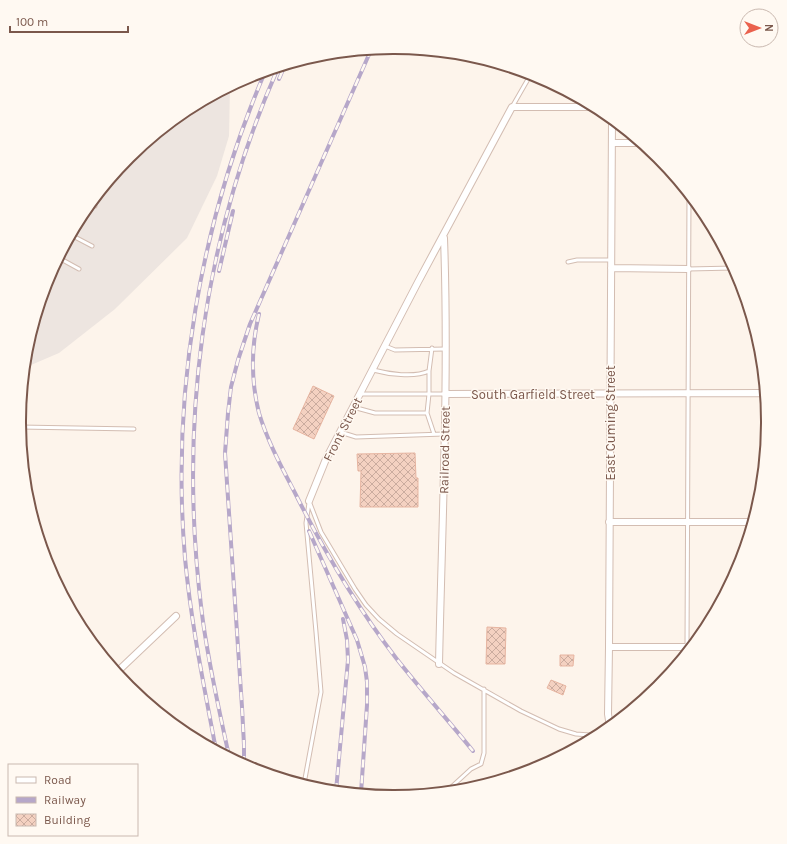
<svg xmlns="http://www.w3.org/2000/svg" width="787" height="844" viewBox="0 0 787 844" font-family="Karla,sans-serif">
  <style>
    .industrial { fill: #ede5e0 }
    .building { fill: url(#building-cross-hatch); stroke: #e7b5a1 }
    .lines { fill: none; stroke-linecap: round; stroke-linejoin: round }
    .lane-casing { stroke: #d3bdb2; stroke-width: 5 }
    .street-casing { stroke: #d3bdb2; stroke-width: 8 }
    .lane { stroke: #fff; stroke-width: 3 }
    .street { stroke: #fff; stroke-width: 6 }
    .rail-casing { stroke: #b6a7c9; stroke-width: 4 }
    .rail { stroke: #fff9f2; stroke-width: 2.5; stroke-dasharray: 8; stroke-linecap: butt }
    .labels { text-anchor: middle; stroke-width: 3; stroke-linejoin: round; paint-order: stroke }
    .street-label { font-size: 13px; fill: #7b584c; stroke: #fff9f2 }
    .rim { fill: none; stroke: #7b584c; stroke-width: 2 }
  </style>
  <defs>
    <pattern id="building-cross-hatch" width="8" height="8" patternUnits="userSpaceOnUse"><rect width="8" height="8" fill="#f4d1c1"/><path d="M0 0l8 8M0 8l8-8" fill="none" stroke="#cbac9f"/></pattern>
  </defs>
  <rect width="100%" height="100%" fill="#fdf4eb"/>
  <path class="industrial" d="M230,87l-1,49 -12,40 -30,62 -72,71 -56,44 -35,15 2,-19 22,-71 34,-64 47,-57 57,-47z"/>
  <path class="building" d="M313,386l21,10 -20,43 -21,-10z
    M415,453l1,25h2v29h-58l1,-36h-3l-1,-17z
    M487,627l19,1 -1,36h-19z
    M560,655h14l-1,11h-13z
    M551,680l15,6 -3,9 -16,-7z"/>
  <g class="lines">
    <defs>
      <path id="lane" d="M512,107l19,-33
        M90,204l5,2
        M71,235l21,11
        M59,258l20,11
        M568,262l9,-2h34
        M688,269l46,-1
        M385,346l10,4 50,-1
        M373,370c15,4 41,8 56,1l3,-23
        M361,394h84
        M353,407l22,6h52l2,-19v-23
        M427,413l7,21
        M20,427l114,2
        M340,432l16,5 88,-3
        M309,501l12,31 34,57 11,16 13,14 18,15 57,39 67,38 38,18 17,5 14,1 19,-9
        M687,647l2,-453
        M304,784l17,-92 -5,-60 -10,-109 3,-20
        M447,791l24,-22 10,-5 3,-11v-64"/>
      <path id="street" d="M612,143h28
        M611,268l77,1
        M445,394l320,-1
        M764,459l1,-65
        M309,501l17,-42 92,-177 94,-175h82
        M609,522h144
        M609,647h82
        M439,664c3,-142 10,-285 5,-426
        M117,672l59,-56
        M610,727l-2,-13 1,-67 3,-528"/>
    </defs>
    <use href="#lane" class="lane-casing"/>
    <use href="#street" class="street-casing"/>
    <use href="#lane" class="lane"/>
    <use href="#street" class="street"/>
    <defs>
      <path id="rail" d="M279,79l6,-14
        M219,271l14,-60
        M259,314c-8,33 -8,67 0,99 8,27 22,53 35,78 29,58 62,115 102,167 25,32 52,62 77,93
        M309,531l48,109 8,27 2,15v23l-6,88
        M216,750c-12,-64 -25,-127 -31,-192 -14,-166 15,-334 80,-486
        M229,756c-10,-47 -21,-94 -27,-142 -24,-188 0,-373 76,-546
        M244,764v-19l-2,-38 -17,-254 3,-40 3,-26 7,-27 12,-36 121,-274
        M336,791l12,-131 -1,-20 -4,-21"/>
    </defs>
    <use href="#rail" class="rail-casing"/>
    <use href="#rail" class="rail"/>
  </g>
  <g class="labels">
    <g class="street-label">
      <text x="533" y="399">South Garfield Street</text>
      <text transform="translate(610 423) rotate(-90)" y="5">East Cuming Street</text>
      <text transform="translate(342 429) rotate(-63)" y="5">Front Street</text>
      <text transform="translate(444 450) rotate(-89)" y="5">Railroad Street</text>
    </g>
  </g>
  <path d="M0 0H787V844H0ZM393 54H394A367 367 0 0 1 761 421V423A367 367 0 0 1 394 790H393A367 367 0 0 1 26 423V421A367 367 0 0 1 393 54Z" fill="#fff9f2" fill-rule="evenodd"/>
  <path class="rim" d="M393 54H394A367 367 0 0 1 761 421V423A367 367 0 0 1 394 790H393A367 367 0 0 1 26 423V421A367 367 0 0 1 393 54Z"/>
  <rect x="8" y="764" width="130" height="72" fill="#fff9f2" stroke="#cab9b0"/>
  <rect x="16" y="777" width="20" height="6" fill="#ffffff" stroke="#cab9b0"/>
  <text x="44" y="784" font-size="12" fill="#7b584c">Road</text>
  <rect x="16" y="797" width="20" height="6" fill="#b6a7c9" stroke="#cab9b0"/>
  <text x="44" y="804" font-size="12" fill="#7b584c">Railway</text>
  <rect x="16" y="814" width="20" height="12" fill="url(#building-cross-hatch)" stroke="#cab9b0"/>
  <text x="44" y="824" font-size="12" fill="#7b584c">Building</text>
  <g transform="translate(759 28) rotate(90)"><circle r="19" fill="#fff9f2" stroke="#cab9b0"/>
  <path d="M0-3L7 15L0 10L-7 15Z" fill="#ea614d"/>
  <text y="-6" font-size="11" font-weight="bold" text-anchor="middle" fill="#7b584c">N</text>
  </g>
  <path d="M10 26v6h118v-6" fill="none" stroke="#7b584c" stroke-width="2"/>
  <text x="16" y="26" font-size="12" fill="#7b584c" stroke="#fff9f2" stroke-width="3" paint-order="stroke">100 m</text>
</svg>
